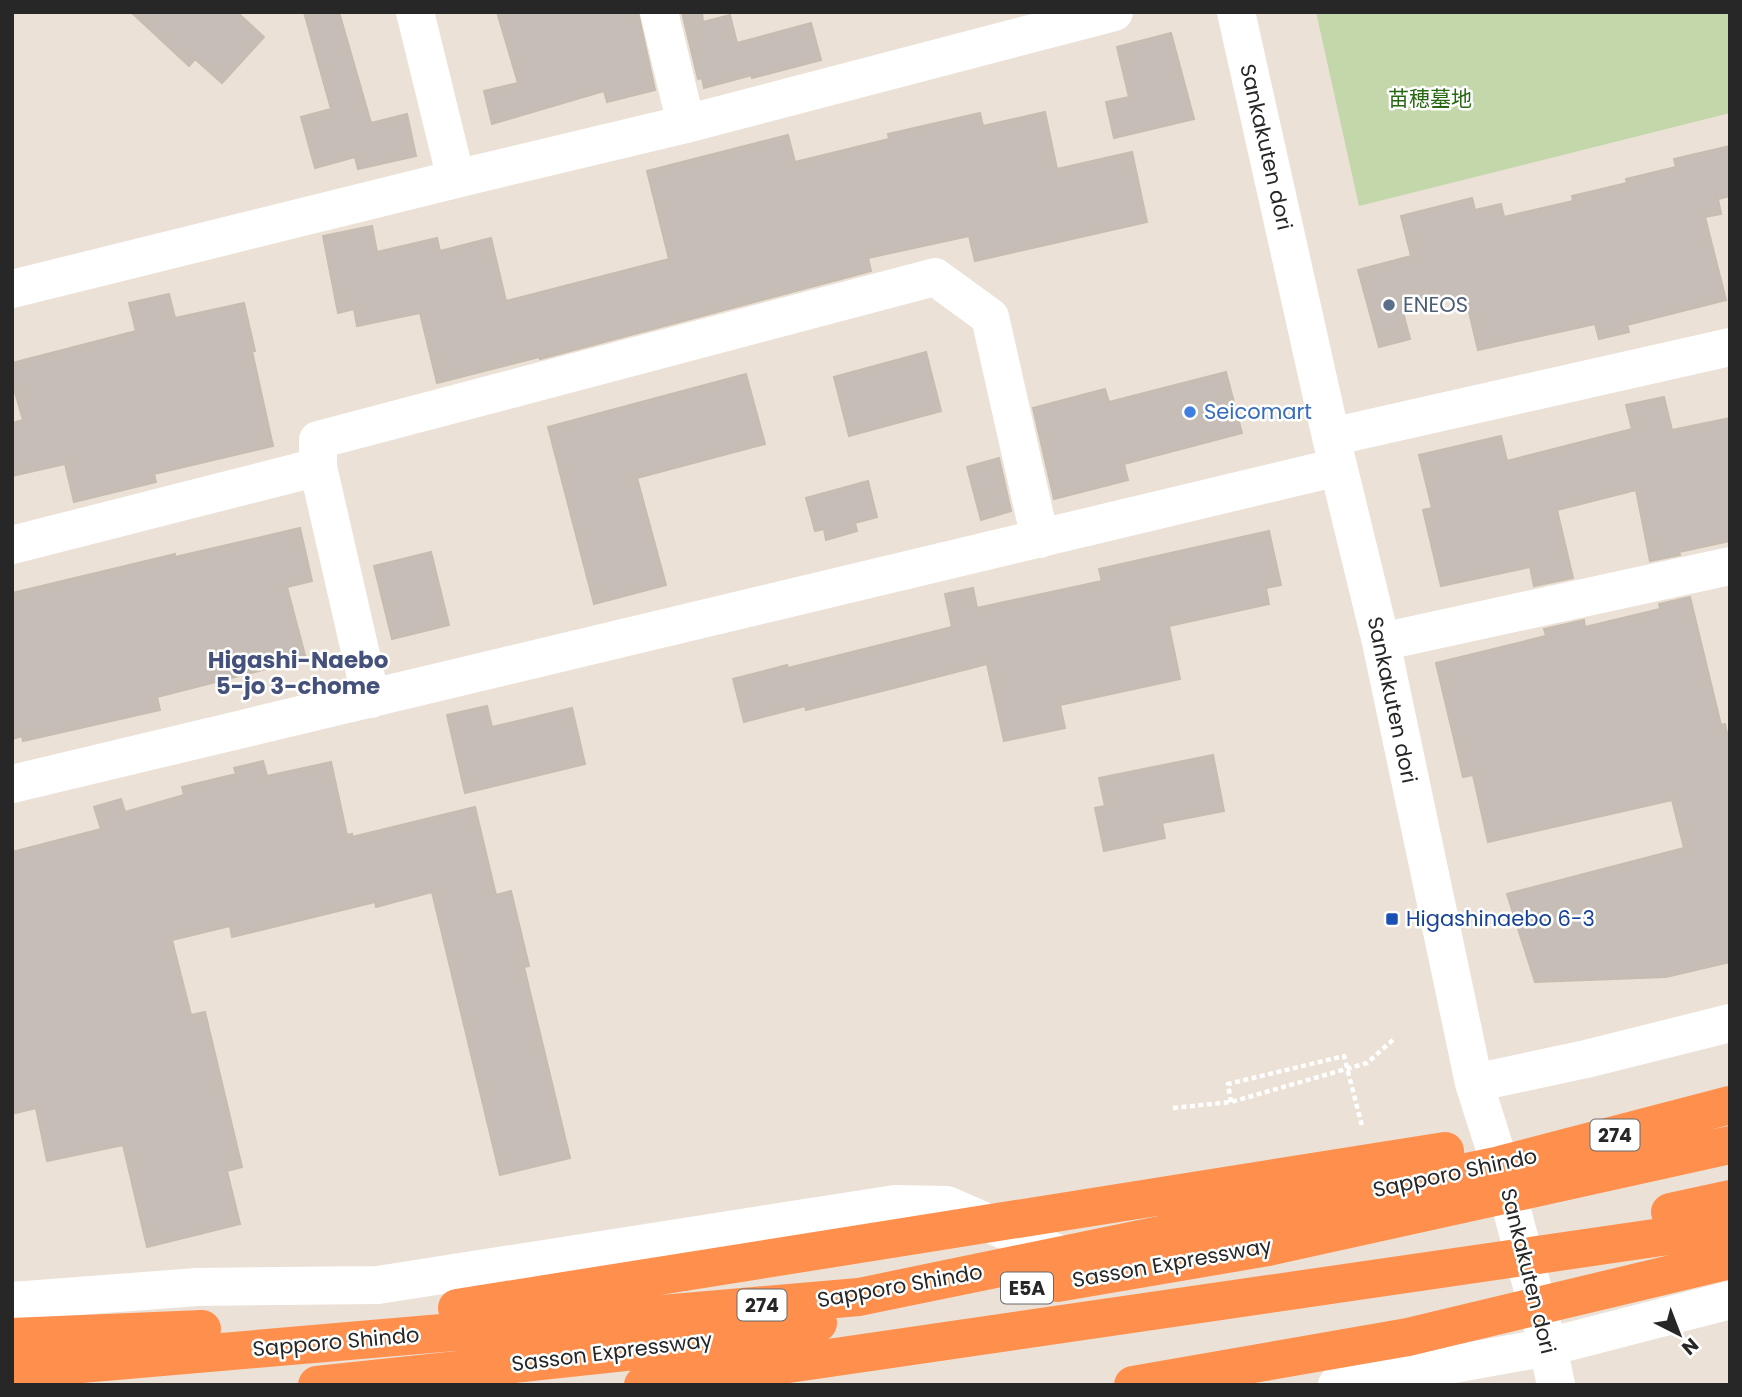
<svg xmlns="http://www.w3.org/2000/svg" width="1742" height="1397" viewBox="0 0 1742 1397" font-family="Poppins,'Noto Sans JP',sans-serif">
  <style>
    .cemetery { fill: #c3d7ab }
    .building { fill: #c6beb6; stroke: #c6bdb0; stroke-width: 2 }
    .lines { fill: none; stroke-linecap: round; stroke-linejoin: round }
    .path { stroke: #fff; stroke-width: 4.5; stroke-dasharray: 5 3.5; stroke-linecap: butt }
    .minor { stroke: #fff; stroke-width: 38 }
    .highway { stroke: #ff8f4d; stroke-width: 38 }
    .service-dot { fill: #5c6f8a; stroke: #fff; stroke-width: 2.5 }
    .shop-dot { fill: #3f7fe0; stroke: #fff; stroke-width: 2.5 }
    .transit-dot { fill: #1a4fb4; stroke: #fff; stroke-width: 2.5 }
    .labels { text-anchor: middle; stroke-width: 5; stroke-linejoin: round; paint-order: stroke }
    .shield { fill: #fff; stroke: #686868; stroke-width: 2 }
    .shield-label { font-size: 19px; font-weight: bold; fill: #272727 }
    .park-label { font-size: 21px; fill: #296812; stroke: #fff }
    .street-label { font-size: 21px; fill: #272727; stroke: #fff }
    .service-label { font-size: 21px; fill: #4e5e75; stroke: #fff; text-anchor: start }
    .shop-label { font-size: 21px; fill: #366cbe; stroke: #fff; text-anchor: start }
    .transit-label { font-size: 21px; fill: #164399; stroke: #fff; text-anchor: start }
    .neighbourhood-label { font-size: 23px; font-weight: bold; fill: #44517a; stroke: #fff }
  </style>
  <rect width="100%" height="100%" fill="#ebe1d6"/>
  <path class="cemetery" d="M1316,12h414v101l-371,93z"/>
  <path class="building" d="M131,12h106l27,25 -42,46 -27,-24 -6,7z
    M304,12h35l32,111 36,-9 9,42 -58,13 -3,-12 -40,11 -14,-51 30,-8z
    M497,12h141l17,78 -48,12 -3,-11 -112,33 -8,-33 34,-8z
    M682,12h20l1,10 27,-7 7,28 74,-20 10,37 -69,18v-3l-48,13 -2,-10 -4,1z
    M1171,33l23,86 -80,19 -8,-36 23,-5 -12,-50z
    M1045,112l12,57 75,-17 15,70 -172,39 -6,-25 -101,22 3,13 -331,88 -1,-2 -102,26 -17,-70 -63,13 -3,-17 -16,4 -15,-77 49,-10 5,26 60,-14 3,13 51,-13 15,63 163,-42 -22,-88 141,-36 7,27 94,-23 -1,-5 92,-21 3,13z
    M1730,146v50l-12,3 3,15 -16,3 21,83 -99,25 2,7 -30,7 -4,-15 -117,26 -13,-55 -62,17 7,27 -31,8 -21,-77 53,-14 -10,-40 71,-18 3,12 26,-6 3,13 69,-16 -1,-5 55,-13 -1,-4 50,-12 -2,-8z
    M169,294l6,24 69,-15 11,48h-3l21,95 -119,28 2,8 -82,20 -9,-38 -53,12v-53l11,-3 -11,-38v-19l124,-32 -7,-28z
    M926,352l15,59 -92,25 -15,-59z
    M1226,372l16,61 -118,31 4,16 -74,19 -21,-91 72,-19 4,13z
    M746,374l19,70 -128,34 29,107 -72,19 -46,-177z
    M1664,397l8,33 58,-12v123l-51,11 1,3 -30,6 -14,-71 -79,20 16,68 -39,8 -4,-19 -89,19 -18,-76 9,-2 -13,-53 82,-19 6,25 125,-32 -6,-24z
    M999,458l12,53 -30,9 -14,-53z
    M868,481l9,36 -22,6 2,8 -31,9 -2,-11 -9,2 -9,-33z
    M300,528l12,53 -25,6 19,72 -149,38 3,13 -137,31 -1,-5 -10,3v-146l163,-39v3z
    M1269,531l12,54 -15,3 3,16 -100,22 11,53 -120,26 5,23 -61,13 -17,-77 -97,25 -84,21 -1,-4 -61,16 -11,-43 54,-14 1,3 164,-41 -7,-33 28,-6 4,20 125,-27 -3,-12z
    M431,552l18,73 -57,14 -18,-73z
    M1690,597l31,128 4,-1 5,22v216l-64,15 -131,5 -28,-88 177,-46 -12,-48 -184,42 -15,-67 -10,2 -27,-114 110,-27 -2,-7 40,-9 1,7 75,-18 -1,-5z
    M487,706l5,21 80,-19 13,56 -120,29 -18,-78z
    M1213,755l11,56 -62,12 3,15 -61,13 -9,-43 10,-2 -6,-28z
    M263,761l4,15 64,-14 16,73 5,-1v3l123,-30 21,88 15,-4 18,75 -5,1 46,191 -70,17 -68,-283 -56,15 -1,-5 -143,35 -2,-11 -58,14 19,75 14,-3 37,155 -15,4 13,53 -93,23 -24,-102 -76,16 -11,-53 -24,6v-262l89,-23 -7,-22 27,-8 4,13 59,-17 -2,-8 54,-13 -2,-6z"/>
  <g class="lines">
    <path class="path" d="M1231,1102l-3,-18 116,-28 18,70
      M1173,1108l58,-6 136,-39 28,-25"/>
    <path class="minor" d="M415,12l41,167
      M659,12l27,112
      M1236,12l95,425 50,205 93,441 26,82 48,182 8,38
      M12,289l444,-110 230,-55 428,-112
      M1331,437l399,-90
      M318,467v-27l617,-163 55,40 50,222
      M12,545l306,-78 53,232
      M1381,642l349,-76
      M12,784l1326,-317
      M1474,1083l112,-24 144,-36
      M12,1301l185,-14 181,-2 517,-81 52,1 116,51
      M1337,1385l211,-38 182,-47"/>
    <path class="highway" d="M1670,1212l60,-13
      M1057,1283l211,-36 462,-102
      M457,1308l988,-157
      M12,1337l190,-8
      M12,1370l847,-73 641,-132 230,-60
      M317,1385l364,-39 137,-23
      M643,1385l1087,-158
      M1133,1385l275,-48 322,-77"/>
  </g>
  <circle class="service-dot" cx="1389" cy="305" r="7"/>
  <circle class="shop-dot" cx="1190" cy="412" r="7"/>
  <rect class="transit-dot" x="1385" y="912" width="14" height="14" rx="3.5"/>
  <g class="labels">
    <g class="shield">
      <rect x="1590.5" y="1119.5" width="49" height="31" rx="5"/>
      <rect x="1001" y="1272.5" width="52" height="31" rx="5"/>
      <rect x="737.5" y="1289.5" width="49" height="31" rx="5"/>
    </g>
    <g class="shield-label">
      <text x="1615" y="1142">274</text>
      <text x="1027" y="1295">E5A</text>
      <text x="762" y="1312">274</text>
    </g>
    <g class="park-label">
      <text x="1430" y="106">苗穂墓地</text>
    </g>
    <g class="street-label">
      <text transform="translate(1266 147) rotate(77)" y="7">Sankakuten dori</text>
      <text transform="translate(1392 700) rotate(78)" y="7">Sankakuten dori</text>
      <text transform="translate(1455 1173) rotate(-12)" y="7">Sapporo Shindo</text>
      <text transform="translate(1172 1263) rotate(-10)" y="7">Sasson Expressway</text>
      <text transform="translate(1528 1271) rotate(76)" y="7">Sankakuten dori</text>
      <text transform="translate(900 1286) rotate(-10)" y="7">Sapporo Shindo</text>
      <text transform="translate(336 1342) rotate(-5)" y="7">Sapporo Shindo</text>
      <text transform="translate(612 1352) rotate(-7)" y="7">Sasson Expressway</text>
    </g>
    <g class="service-label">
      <text x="1403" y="312">ENEOS</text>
    </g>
    <g class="shop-label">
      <text x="1204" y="419">Seicomart</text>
    </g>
    <g class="transit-label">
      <text x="1406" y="926">Higashinaebo 6-3</text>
    </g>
    <g class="neighbourhood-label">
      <text x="298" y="668">Higashi-Naebo<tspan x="298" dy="26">5-jo 3-chome</tspan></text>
    </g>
  </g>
  <rect width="1742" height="1397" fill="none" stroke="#272727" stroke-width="28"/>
  <g transform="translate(1679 1334) rotate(138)" stroke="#ffffff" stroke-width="5" paint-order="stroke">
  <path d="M0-5L12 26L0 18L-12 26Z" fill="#272727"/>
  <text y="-10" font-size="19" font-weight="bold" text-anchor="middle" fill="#272727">N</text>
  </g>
</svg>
